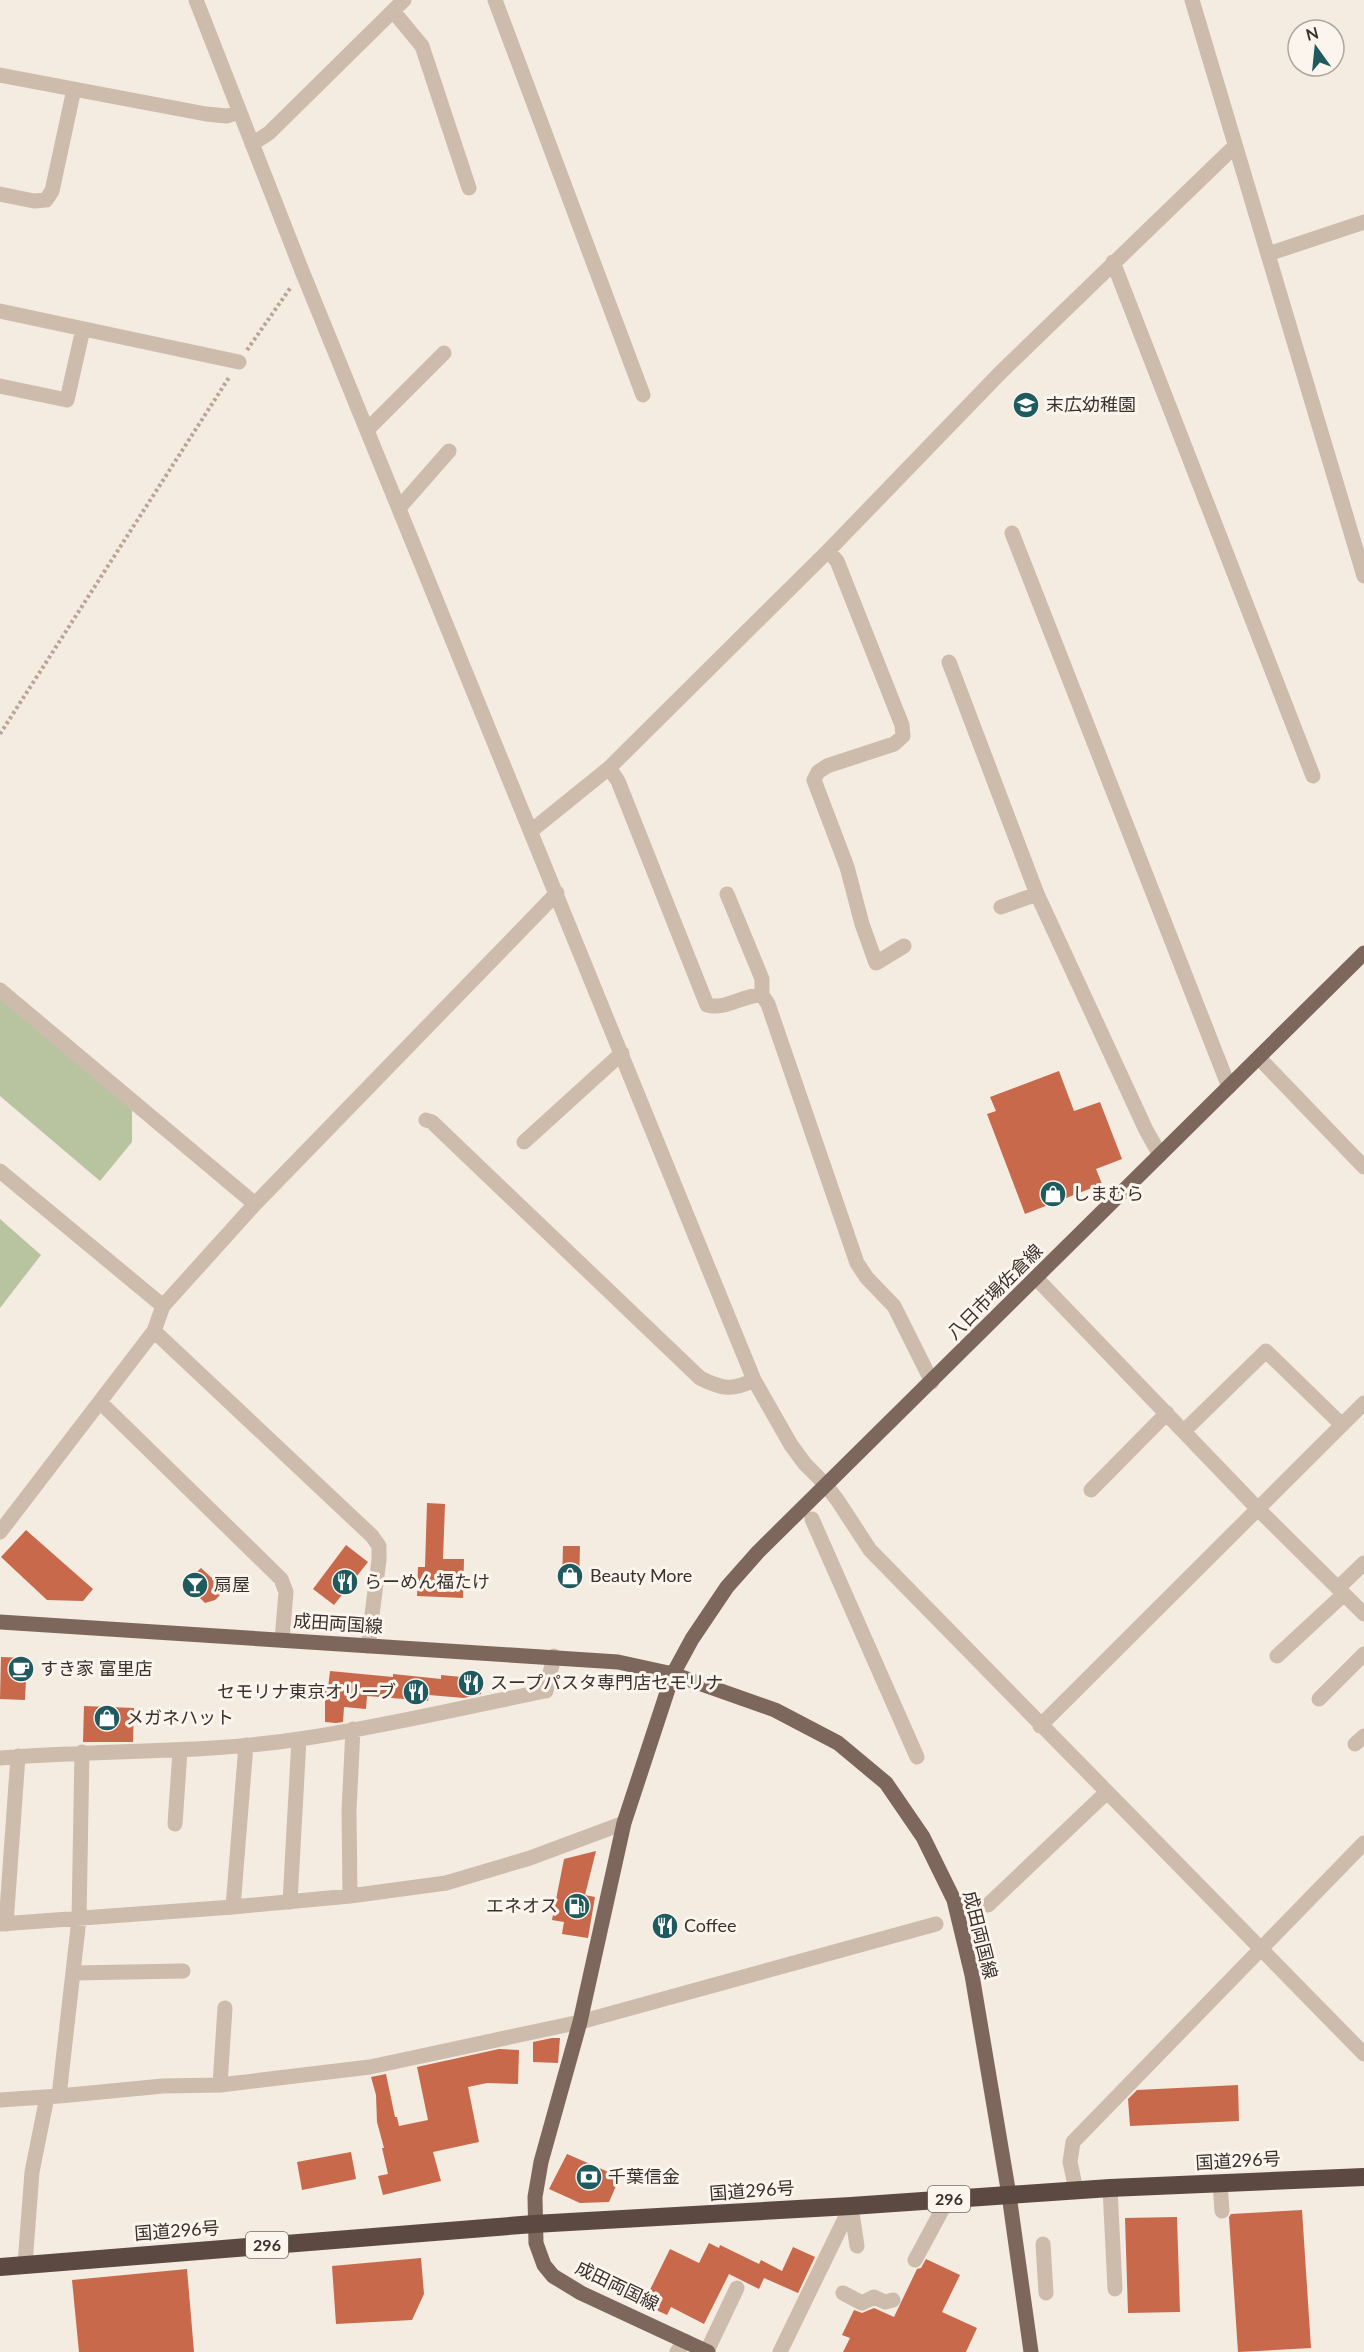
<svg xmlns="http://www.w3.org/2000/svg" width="1364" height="2352" viewBox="0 0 1364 2352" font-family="Lato,'Noto Sans JP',sans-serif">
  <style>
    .green { fill: #b8c4a0 }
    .building { fill: #c8694b }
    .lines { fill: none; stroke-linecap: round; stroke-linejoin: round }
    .path { stroke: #b9a596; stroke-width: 4; stroke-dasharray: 3 3; stroke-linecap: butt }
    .minor { stroke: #cdbbac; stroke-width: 15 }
    .major { stroke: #7d675c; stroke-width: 15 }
    .highway { stroke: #5c4a42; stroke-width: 18 }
    .labels { text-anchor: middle; stroke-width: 6; stroke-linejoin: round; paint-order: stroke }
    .shield { fill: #fbf5ee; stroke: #756b66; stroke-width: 1.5 }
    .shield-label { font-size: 16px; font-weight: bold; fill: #3b302b }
    .poi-label { font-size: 18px; fill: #3b302b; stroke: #fbf5ee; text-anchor: start }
    .street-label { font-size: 18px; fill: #3b302b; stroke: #fbf5ee }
  </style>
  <rect width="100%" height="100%" fill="#f4ebe1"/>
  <path class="green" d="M0,997l132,107v38l-32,39 -100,-85z
    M0,1219l41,36 -41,53z"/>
  <path class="building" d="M1059,1071l15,40 26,-9 22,57 -26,10 6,15 -77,30 -38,-100 9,-3 -6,-14z
    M427,1503l18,1 -2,55h21l-1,39 -46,-2 1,-29h7z
    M26,1530l67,59 -10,12 -36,-1 -46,-43z
    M346,1545l22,17 -34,43 -21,-16z
    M563,1546h17l-1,38 -17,-1z
    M201,1568l24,22 -10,10 -10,3 -20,-20z
    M1,1657l26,1 -2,42 -25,-1z
    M330,1671l63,6v-3l48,5v-4l41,4 -1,15 -17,4 -35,-3 -1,6 -61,-5 -1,13 -22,-2 -1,15 -7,1 -11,-1v-35l3,1z
    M84,1706l50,2 -1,34h-50z
    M596,1851l-11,44 10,2 -7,41 -26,-4 2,-12 -12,-2 12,-61z
    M552,2038h8l-2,25 -25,-1v-20z
    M499,2049l20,1 -1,34 -31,-1 -19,4 11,55 -46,10 8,29 -58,14 -5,-19 10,-2 -6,-26h2l-7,-26 -1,-27 -5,-18 15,-3 9,43h2l2,9 29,-6 -11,-53z
    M1238,2085l1,36 -109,5 -2,-27 9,-9z
    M351,2152l5,27 -54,11 -5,-28z
    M567,2154l53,23 -11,25 -29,1 -31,-14z
    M1302,2210l9,138 -73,4 -9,-135 2,-3z
    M1177,2217l3,95 -52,1 -3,-95z
    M709,2243l10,5 1,-3 39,19 2,-4 21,11 11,-24 22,10 -17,36 -34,-15 -5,11 -30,-15 -25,50 -33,-17 -4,8 -24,-11 27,-55 29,14z
    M421,2258l3,36 -12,26 -76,4 -4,-58z
    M926,2259l34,16 -18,37 35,16 -11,24h-123l7,-14 -8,-3 12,-25 8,3 12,-5 20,9 23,-48 4,-1z
    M187,2269l7,83h-115l-7,-72z"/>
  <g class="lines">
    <path class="path" d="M247,350l44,-63
      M0,734l230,-358"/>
    <path class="minor" d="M196,0l106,271 452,1109 37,65 14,19 21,21 12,16 32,49 494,504
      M495,0l148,395
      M1192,0l172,576
      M393,11l29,35 47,142
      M0,75l206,39 21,2 9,-3 2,-4
      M252,144l17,-11 135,-133
      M0,194l34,7 12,-1 6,-9 22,-102
      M1268,254l96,-32
      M1113,262l200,514
      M0,311l239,51
      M0,386l67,14 16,-71
      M367,430l77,-77
      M399,508l50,-57
      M1012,533l217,554
      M828,551l9,10 65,164 1,11 -9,8 -67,22 -9,6 -4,8 33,87 15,57 14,39 28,-17
      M949,662l88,232 109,236 14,25
      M609,768l9,13 89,224c19,5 35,-10 55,-10l6,9 89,259 10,15 27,28 38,76
      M531,831l78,-63 219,-217 173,-179 233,-225
      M727,894l35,85v16
      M1001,907l36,-13
      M0,990l255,214
      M1259,1058l105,109
      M426,1120l6,2 268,256c22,11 32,13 54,2
      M524,1142l98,-89
      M0,1171l163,135
      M1037,1279l221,230 106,105
      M154,1331l218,205 7,10v14l-11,86
      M101,1403l180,176 5,13 -4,48
      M1184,1431l82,-80 76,74
      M1091,1490l76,-77
      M812,1519l105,238
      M0,1532l154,-201 9,-25 92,-102 302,-311
      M1338,1588l26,-25
      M1277,1656l67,-62
      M1319,1699l45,-45
      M1040,1726l324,-323
      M1355,1744l9,-8
      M0,1758c100,-9 201,-4 300,-19 82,-12 164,-32 246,-48l8,-35
      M175,1824l5,-73
      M350,1896l-1,-86 4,-81
      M290,1902l9,-163
      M988,1905l119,-113
      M233,1907l13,-162
      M0,1924l233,-17 117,-11 96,-13 84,-25 94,-35
      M6,1924l12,-168
      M73,1973l110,-2
      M220,2085l5,-77
      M59,2096l20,-177 3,-167
      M0,2100l59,-4 104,-10 57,-1 150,-18 210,-45 356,-98
      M1220,2183l2,28
      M1110,2188l5,101
      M1076,2190l-6,-28 3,-20 291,-299
      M851,2206l6,40
      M1043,2244l3,49
      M915,2260l33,-61
      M25,2264l7,-92 15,-75
      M843,2293l19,10 12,-6 11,5 8,-2
      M707,2351l30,-63
      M677,2352l8,-11
      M780,2352l71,-146"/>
    <path class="major" d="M0,1622l618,40 55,12 102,36 63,33 48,40 37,54 31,63 18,75 37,220 22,157
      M708,2352l-127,-59 -28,-17 -9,-11 -8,-22 -1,-46 6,-35 39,-140 44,-199 49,-149 19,-35 35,-52 31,-35 606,-599"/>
    <path class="highway" d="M0,2267l534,-43 317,-18 259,-18 254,-11"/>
  </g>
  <defs>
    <symbol id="school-disc" viewBox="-11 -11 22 22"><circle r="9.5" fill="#1f5a5e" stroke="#fbf5ee"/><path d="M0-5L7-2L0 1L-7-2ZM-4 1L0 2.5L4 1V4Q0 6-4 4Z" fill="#fff"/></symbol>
    <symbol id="shop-disc" viewBox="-11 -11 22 22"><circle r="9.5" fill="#1f5a5e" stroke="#fbf5ee"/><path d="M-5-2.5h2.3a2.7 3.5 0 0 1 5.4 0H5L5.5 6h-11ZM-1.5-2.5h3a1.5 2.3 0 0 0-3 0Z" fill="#fff"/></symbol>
    <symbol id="restaurant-disc" viewBox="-11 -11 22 22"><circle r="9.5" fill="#1f5a5e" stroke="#fbf5ee"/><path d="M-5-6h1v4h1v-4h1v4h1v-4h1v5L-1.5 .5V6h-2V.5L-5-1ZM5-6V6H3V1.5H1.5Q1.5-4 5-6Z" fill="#fff"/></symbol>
    <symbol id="bar-disc" viewBox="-11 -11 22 22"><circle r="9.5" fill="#1f5a5e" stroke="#fbf5ee"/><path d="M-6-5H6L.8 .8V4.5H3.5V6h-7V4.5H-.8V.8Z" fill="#fff"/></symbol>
    <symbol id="cafe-disc" viewBox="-11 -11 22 22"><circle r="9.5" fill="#1f5a5e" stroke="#fbf5ee"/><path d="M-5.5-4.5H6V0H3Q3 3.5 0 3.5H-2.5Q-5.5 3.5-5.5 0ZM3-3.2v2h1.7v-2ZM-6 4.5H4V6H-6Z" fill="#fff"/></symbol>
    <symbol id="fuel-disc" viewBox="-11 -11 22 22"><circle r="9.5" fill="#1f5a5e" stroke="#fbf5ee"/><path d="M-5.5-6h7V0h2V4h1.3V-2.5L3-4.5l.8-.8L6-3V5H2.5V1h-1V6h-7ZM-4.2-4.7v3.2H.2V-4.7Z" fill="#fff"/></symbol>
    <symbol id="bank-disc" viewBox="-11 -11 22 22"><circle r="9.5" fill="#1f5a5e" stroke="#fbf5ee"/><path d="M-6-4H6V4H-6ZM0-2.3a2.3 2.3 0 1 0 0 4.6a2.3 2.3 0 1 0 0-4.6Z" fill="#fff"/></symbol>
  </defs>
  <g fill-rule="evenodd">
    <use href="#school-disc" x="1011" y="390" width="30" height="30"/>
    <use href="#shop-disc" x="1038" y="1179" width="30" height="30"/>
    <use href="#shop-disc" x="555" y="1561" width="30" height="30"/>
    <use href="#restaurant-disc" x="330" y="1567" width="30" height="30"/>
    <use href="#bar-disc" x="180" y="1570" width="30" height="30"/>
    <use href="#cafe-disc" x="6" y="1654" width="30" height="30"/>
    <use href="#restaurant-disc" x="456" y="1668" width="30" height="30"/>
    <use href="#restaurant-disc" x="401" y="1677" width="30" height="30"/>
    <use href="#shop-disc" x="92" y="1703" width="30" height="30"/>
    <use href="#fuel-disc" x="562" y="1891" width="30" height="30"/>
    <use href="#restaurant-disc" x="650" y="1911" width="30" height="30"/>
    <use href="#bank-disc" x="574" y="2162" width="30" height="30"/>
  </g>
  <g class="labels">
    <g class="shield">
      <rect x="928" y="2186" width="42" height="26" rx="4.5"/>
      <rect x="246" y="2232" width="42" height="26" rx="4.5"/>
    </g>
    <g class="shield-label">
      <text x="949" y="2205">296</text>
      <text x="267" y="2251">296</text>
    </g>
    <g class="poi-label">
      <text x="1046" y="411">末広幼稚園</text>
      <text x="1072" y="1200">しまむら</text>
      <text x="590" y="1582">Beauty More</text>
      <text x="364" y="1588">らーめん福たけ</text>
      <text x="214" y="1591">扇屋</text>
      <text x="40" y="1675">すき家 富里店</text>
      <text x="490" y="1689">スープパスタ専門店セモリナ</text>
      <text x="396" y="1698" text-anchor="end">セモリナ東京オリーブ</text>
      <text x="126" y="1724">メガネハット</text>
      <text x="558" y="1912" text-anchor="end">エネオス</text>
      <text x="684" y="1932">Coffee</text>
      <text x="608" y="2183">千葉信金</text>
    </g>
    <g class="street-label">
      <text transform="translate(995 1292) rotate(-45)" y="6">八日市場佐倉線</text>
      <text transform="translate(338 1624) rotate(4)" y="6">成田両国線</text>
      <text transform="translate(980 1935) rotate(76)" y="6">成田両国線</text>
      <text transform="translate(1238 2161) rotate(-3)" y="6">国道296号</text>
      <text transform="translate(752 2191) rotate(-4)" y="6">国道296号</text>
      <text transform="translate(177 2231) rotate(-4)" y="6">国道296号</text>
      <text transform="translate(617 2286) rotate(26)" y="6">成田両国線</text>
    </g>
  </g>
  <g transform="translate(1316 48) rotate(345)"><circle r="28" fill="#fbf5ee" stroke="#aea6a0" stroke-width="1.5"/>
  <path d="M0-4.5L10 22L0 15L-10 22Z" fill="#1f5a5e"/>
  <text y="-9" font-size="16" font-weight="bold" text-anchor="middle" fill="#3b302b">N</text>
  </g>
</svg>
